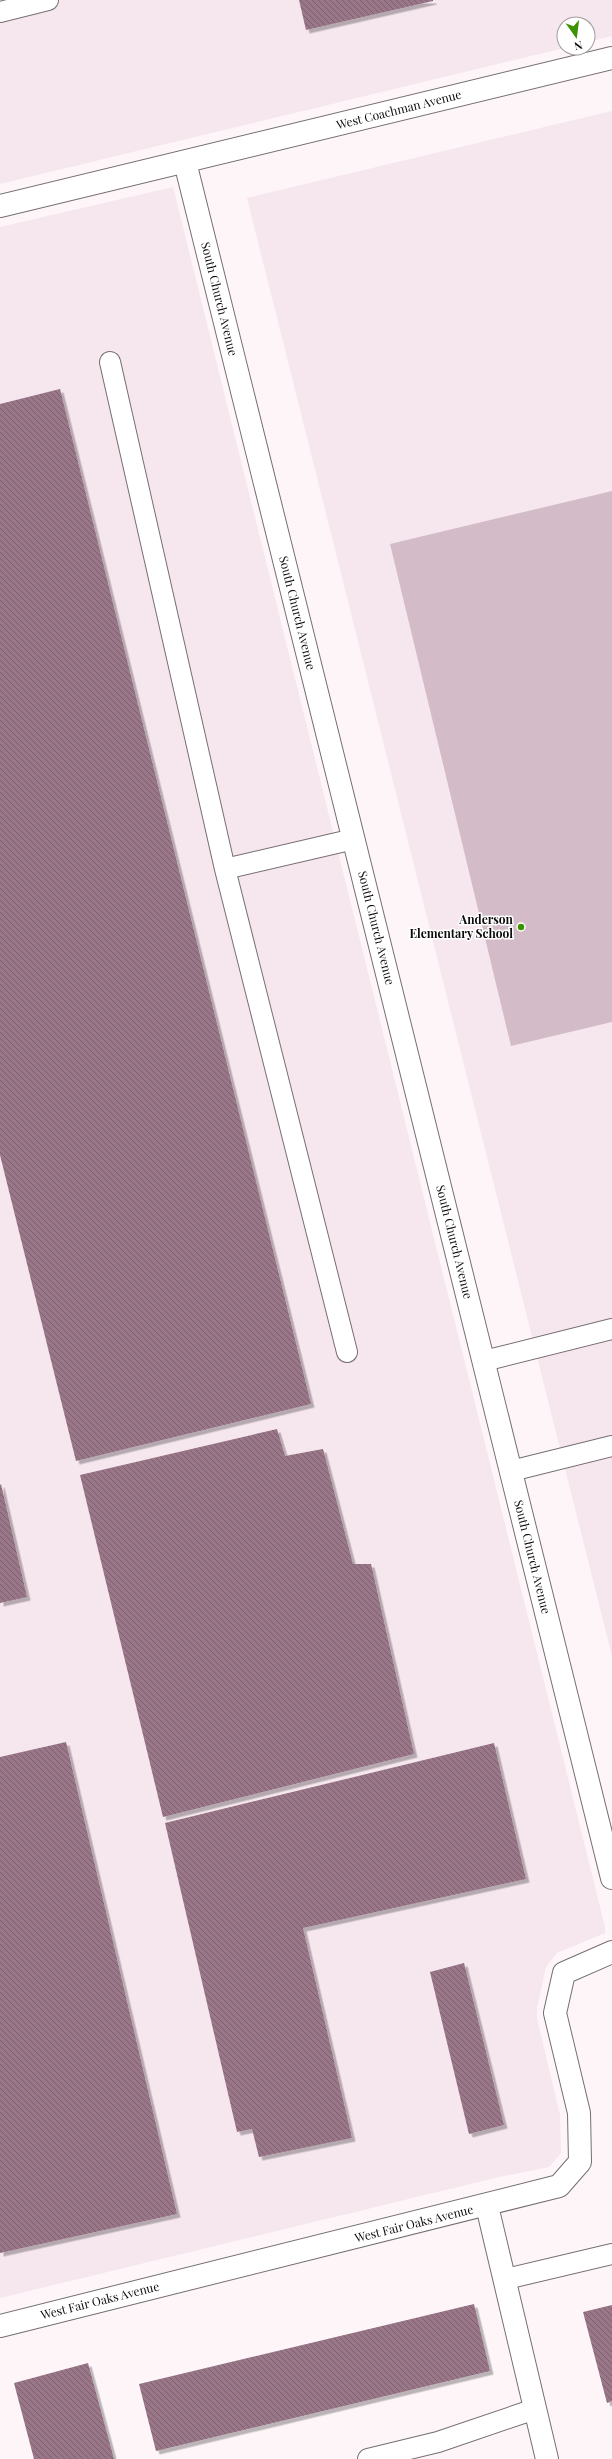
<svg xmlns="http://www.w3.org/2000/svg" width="612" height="2459" viewBox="0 0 612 2459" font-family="'Playfair Display',serif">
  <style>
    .built { fill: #f6e6ee }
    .green { fill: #d3bcc7 }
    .building { fill: url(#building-back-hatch); filter: url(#shadow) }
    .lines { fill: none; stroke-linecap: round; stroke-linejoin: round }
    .service-casing { stroke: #766f72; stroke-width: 22 }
    .minor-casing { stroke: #766f72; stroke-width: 24 }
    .service { stroke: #fff; stroke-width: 20 }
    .minor { stroke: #fff; stroke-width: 22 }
    .poi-dot { fill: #3d9200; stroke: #fff; stroke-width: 1.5 }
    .labels { text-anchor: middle; stroke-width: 3; stroke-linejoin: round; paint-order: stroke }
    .street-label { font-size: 12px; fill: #0e0b0c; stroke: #fff }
    .poi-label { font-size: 12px; font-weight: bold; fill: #0e0b0c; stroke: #fff; text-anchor: end }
  </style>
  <defs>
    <pattern id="building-back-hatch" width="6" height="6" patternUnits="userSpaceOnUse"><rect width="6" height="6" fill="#978"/><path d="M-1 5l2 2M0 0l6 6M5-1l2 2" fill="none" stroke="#7b606e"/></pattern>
    <filter id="shadow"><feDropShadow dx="3.5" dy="3.5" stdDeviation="0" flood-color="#0004"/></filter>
  </defs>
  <rect width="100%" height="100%" fill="#fdf5f8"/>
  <path class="built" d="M0,0h612v36l-24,6v-18h-24v24l-564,136z
    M612,111v1545l-365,-1458z
    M173,187l432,1740v6l-48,20 -11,14 -9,41v10l23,97 1,38 -12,14 -50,10 -499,121v-2071z"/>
  <path class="green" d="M612,491v531l-101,24 -121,-502z"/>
  <path class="building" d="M299,0h134v1l-127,29z
    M60,389l251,1015 -235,57 -76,-306v-751z
    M277,1429l8,27 38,-7 30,115h18l43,190 -251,63 -83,-342z
    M1,1484l26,113 -27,6v-118z
    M66,1742l111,472 -177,39v-496z
    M494,1743l32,136 -223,49 49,210 -93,19 -7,-28 -15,3 -72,-309z
    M464,1963l40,162 -35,9 -39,-162z
    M474,2304l16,67 -334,80 -17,-67z
    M612,2305v96l-5,2 -24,-91z
    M88,2363l26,96h-80l-20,-76z"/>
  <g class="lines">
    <defs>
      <path id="service" d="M0,12l48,-12
        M110,362l115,507 129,-30
        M225,869l122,483
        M484,1361l128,-32
        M511,1471l101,-25
        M506,2279l106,-25
        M368,2459l70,-17 97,-33"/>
      <path id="minor" d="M185,162l427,1716
        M0,206l612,-148
        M487,2206l60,253
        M0,2326l559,-140 21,-24 -1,-49 -24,-100 9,-40 48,-21"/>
    </defs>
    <use href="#service" class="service-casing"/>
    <use href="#minor" class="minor-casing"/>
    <use href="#service" class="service"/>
    <use href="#minor" class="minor"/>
  </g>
  <circle class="poi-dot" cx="521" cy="927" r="4"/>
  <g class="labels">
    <g class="street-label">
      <text transform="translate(399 110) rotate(-14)" y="4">West Coachman Avenue</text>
      <text transform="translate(219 299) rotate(76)" y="4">South Church Avenue</text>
      <text transform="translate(297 613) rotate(76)" y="4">South Church Avenue</text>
      <text transform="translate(376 928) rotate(76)" y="4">South Church Avenue</text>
      <text transform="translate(454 1242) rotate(76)" y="4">South Church Avenue</text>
      <text transform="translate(532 1557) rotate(76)" y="4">South Church Avenue</text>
      <text transform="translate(414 2224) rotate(-14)" y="4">West Fair Oaks Avenue</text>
      <text transform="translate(100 2301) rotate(-14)" y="4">West Fair Oaks Avenue</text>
    </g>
    <g class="poi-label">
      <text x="513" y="924">Anderson<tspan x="513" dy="14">Elementary School</tspan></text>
    </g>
  </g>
  <g transform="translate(576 36) rotate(166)"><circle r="19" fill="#ffffff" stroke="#9f9d9e"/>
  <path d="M0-3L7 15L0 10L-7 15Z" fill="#3d9200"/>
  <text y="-6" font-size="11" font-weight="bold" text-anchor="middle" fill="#0e0b0c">N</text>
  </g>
</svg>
